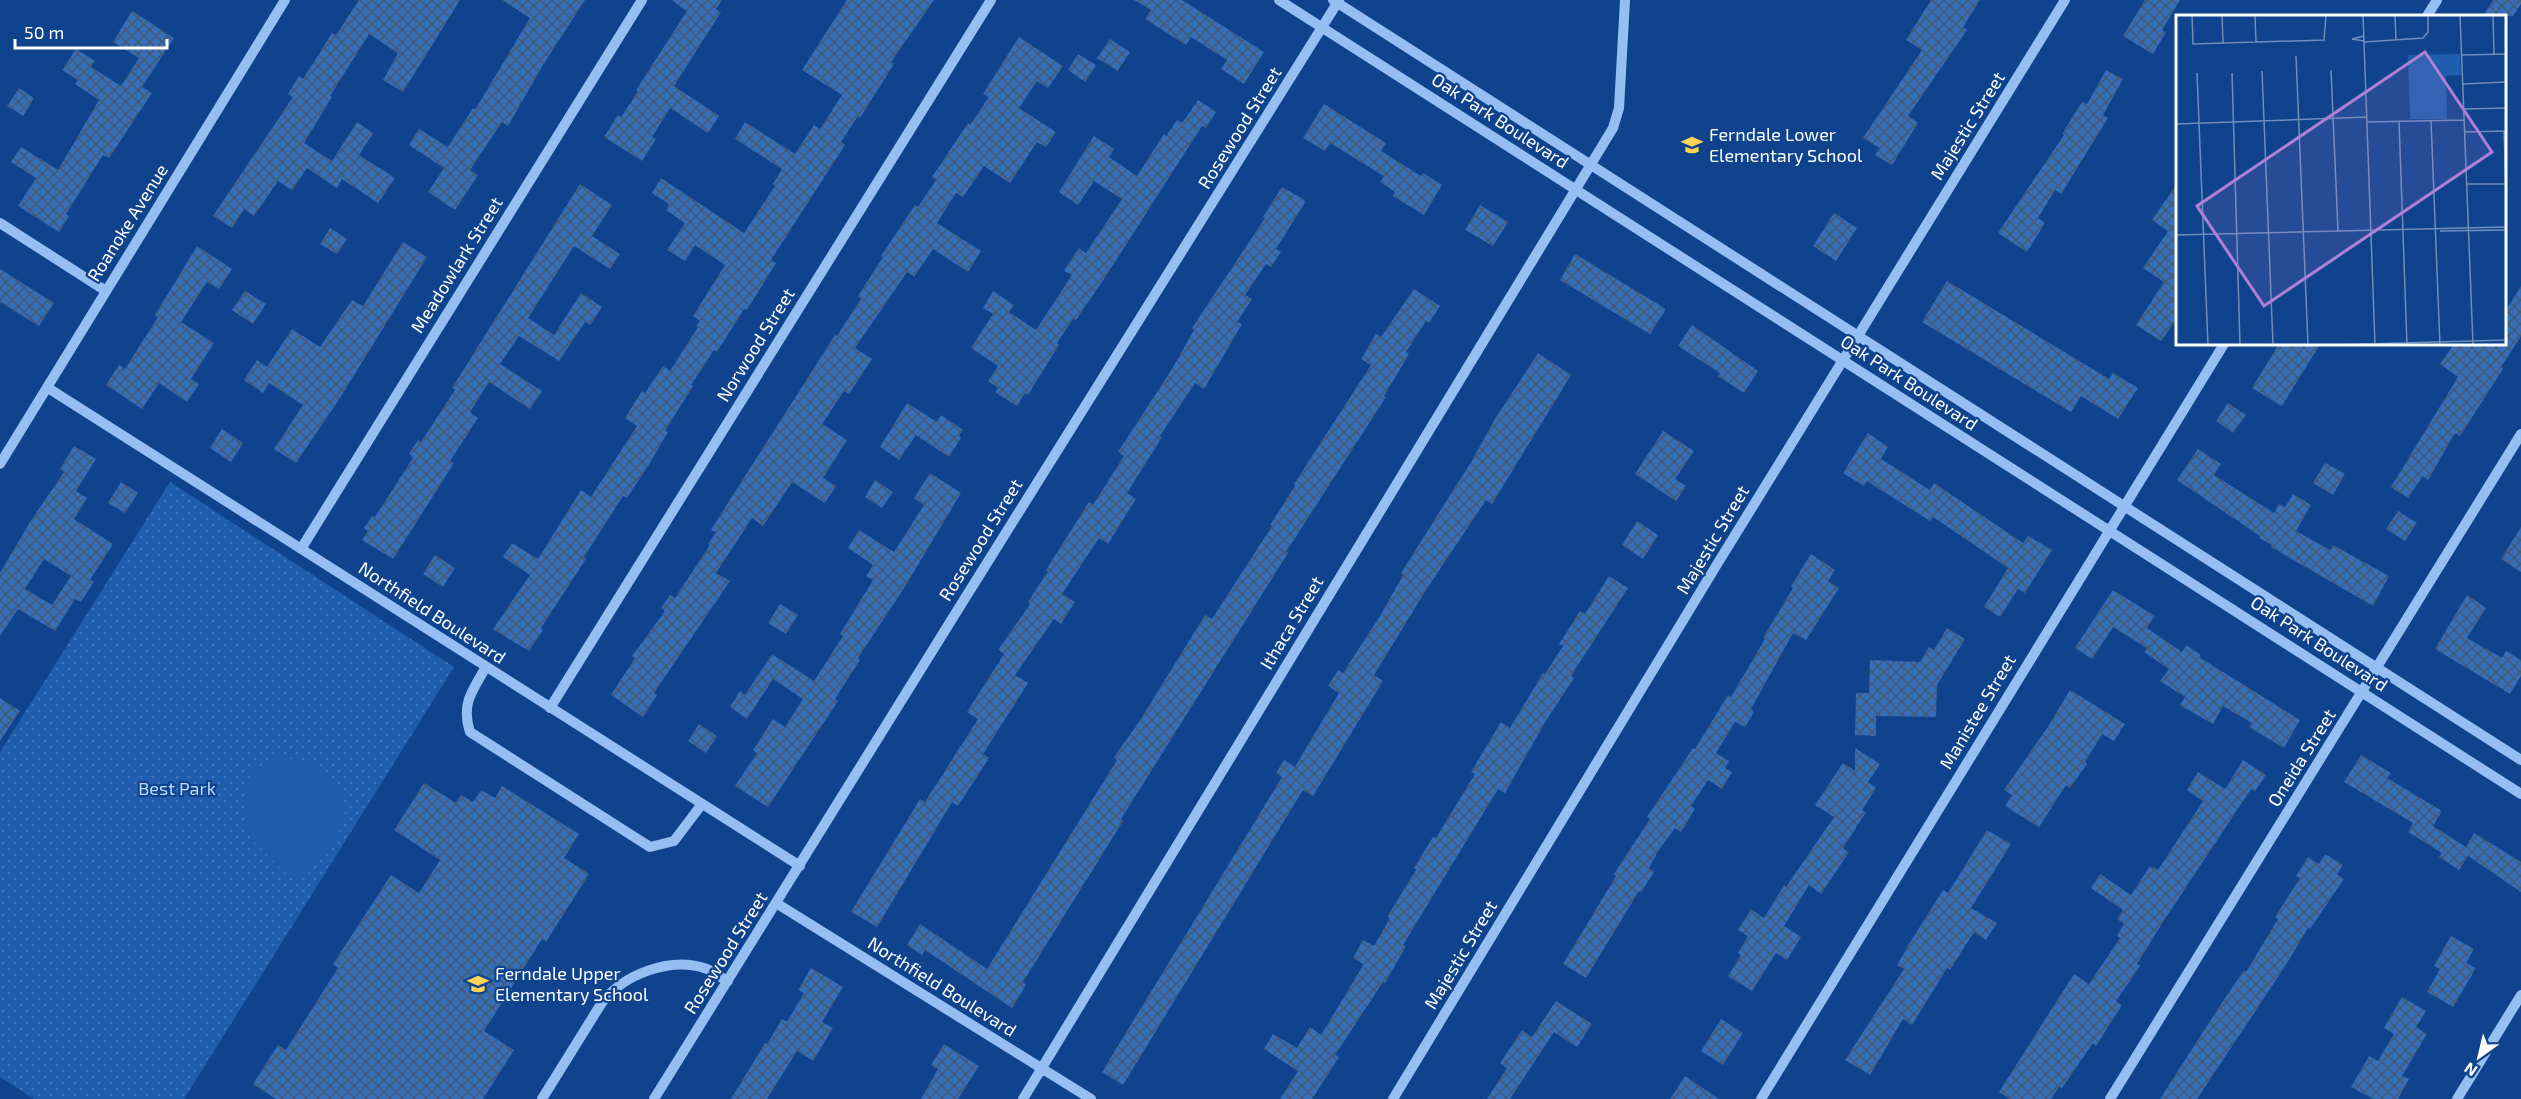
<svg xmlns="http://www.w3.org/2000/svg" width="2521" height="1099" viewBox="0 0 2521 1099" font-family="'Exo 2',sans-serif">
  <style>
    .park { fill: url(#park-dots) }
    .pitch { fill: #205dad }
    .building { fill: url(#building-cross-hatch); fill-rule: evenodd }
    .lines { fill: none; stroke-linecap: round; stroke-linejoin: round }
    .minor { stroke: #95bef3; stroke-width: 10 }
    .labels { text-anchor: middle; stroke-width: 4.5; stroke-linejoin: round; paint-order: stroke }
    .street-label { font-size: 18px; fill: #fff; stroke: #0f438d }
    .poi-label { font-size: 18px; fill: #fff; stroke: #0f438d; text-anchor: start }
    .park-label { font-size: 18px; fill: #bdd9fe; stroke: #0f438d }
    .inset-road { fill: none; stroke: #6f8ebb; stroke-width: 1.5 }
    .view { fill: #b080d9; fill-opacity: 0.15; stroke: #b080d9; stroke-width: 3 }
    .inset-edge { fill: none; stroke: #fff; stroke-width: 3 }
  </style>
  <defs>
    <pattern id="park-dots" width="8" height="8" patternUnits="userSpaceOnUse" patternTransform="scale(1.5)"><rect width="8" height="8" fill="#205dad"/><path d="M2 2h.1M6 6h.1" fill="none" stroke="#4175b9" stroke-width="1.8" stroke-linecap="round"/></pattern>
    <pattern id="building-cross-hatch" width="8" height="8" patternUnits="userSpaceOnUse" patternTransform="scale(1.5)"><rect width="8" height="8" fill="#366eb7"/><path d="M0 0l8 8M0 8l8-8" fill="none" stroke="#435a77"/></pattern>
  </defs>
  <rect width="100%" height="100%" fill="#0f438d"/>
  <path class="park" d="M170,482l284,185 -270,432h-150l-34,-22v-325z"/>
  <path class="pitch" d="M277,756l33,7 29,24 7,19 -3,20 -37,51 -16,1 -40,-40 -4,-28 1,-24 8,-17z"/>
  <path class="building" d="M359,0h101l-57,92 -20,-12 15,-27 -29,-19 -39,62 2,1 -28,46 28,18 25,-39 16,11 -14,22 36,23 -17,25 -36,-24 -5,9 -30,-20 -15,22 -14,-9 -24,35 -10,-7 -12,19 -19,-12 80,-119 -5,-3 11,-18 4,3 29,-46 4,2z
    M502,0h83l-42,65 -35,61 -6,-4 -32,48 8,5 -23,35 -27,-18 16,-24 -35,-23 10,-16 29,18 25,-39 2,2 55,-92z
    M671,0h51l-6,9 5,3 -47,74 45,30 -11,17 -38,-25 -18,29 4,2 -14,22 -38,-24 14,-22 3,2 17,-26 -2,-1 51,-79z
    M847,0h87l-43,62 3,2 -34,54 -2,-2 -17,26 4,3 -74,115 5,3 -29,47 -3,-1 -27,43 -3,-2 -23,35 2,1 -28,45 3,1 -20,34 -21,32 -4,-2 -39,61 2,2 -45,69 2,2 -14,21 -36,-22 37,-54 -27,-18 9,-14 26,16 43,-69 10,7 46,-71 -12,-8 17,-27 3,2 18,-27 7,5 28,-44 -2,-1 4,-5 -7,-5 32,-51 -30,-20 -10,16 -18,-11 18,-27 -19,-13 3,-6 -17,-11 9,-15 83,55 31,-47 -2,-2 9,-15 -47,-30 10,-17 50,32 19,-29 6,4 22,-34 -40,-25z
    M1134,0h48l82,52 -20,32 -23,-15 6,-9 -36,-23 -5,8 -41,-26 6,-9z
    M1931,0h49l-17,27 4,3 -59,86 10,7 -26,42 -17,-10 5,-7 -17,-10 59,-88 -16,-10z
    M2145,0h35l-18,30 4,2 -13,22 -30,-18z
    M2493,0h28v4l-8,12h-30z
    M132,11l42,27 -32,49 10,6 -43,65 -6,-3 -37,59 3,2 -10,16 -41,-26 18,-28 -25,-16 10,-15 37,23 41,-70 -24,-16 3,-4 -16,-10 14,-21 19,12 -4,6 30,19 18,-28 -26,-16z
    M1019,37l44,29 -15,22 -11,-7 -18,27 37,24 -10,15 -9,-5 -27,41 -26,-17 -21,31 -7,-4 -19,30 44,28 -13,21 -35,-23 -19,28 -7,-5 -52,76 17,11 -23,35 -5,-3 -22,33 25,16 -24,38 13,8 -11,17 -33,-21 -29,44 -11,-8 -36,55 14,8 -76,112 3,2 -14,22 -32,-22 24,-37 -3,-2 33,-45 -4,-3 9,-13 5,3 35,-53 -2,-1 8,-12 -5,-2 20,-32 104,-163 2,1 24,-37 -3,-3 25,-39 -2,-1 34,-51 3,2 18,-27 -4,-3 36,-54 2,2 19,-28 -6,-3z
    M1110,39l20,13 -12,19 -21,-13z
    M1078,54l18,11 -11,17 -17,-12z
    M2106,70l17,9 -20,36 5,3 -47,76 -6,-4 -17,28 7,5 -18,29 -29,-19 66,-98 -2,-1 20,-32 5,2z
    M19,88l15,10 -11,18 -16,-10z
    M1198,100l18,12 -10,16 -4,-2 -98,153 -28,41 -3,-1 -16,24 2,2 -31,50 -3,-2 -8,13 -22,-14 3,-4 -10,-7 10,-15 -27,-18 22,-34 -10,-6 10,-17 21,14 -5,7 27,18 36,-55 -8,-4 15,-23 7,5 36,-54 -28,-18 -16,24 -19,-13 35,-56 20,13 -5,8 28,19 27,-42 2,2 11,-16 5,3z
    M1324,104l62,39 -5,8 40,25 2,-3 19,12 -18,30 -31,-19 2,-4 -15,-10 4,-6 -54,-33 -5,8 -22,-13z
    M2178,182v135l-17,24 -25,-16 28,-43 -21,-14 25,-37 -16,-11z
    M580,184l32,21 -20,31 28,18 -10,15 -36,-23 -46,72 26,17 27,-42 21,14 -12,18 -5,-3 -26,39 -40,-25 -19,28 42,27 -12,18 -41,-27 -19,30 8,6 -28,43 4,2 -61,96 -31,-19 6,-9 -4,-3 8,-12 3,1 34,-53 4,-7 -4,-3 9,-14 3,2 34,-52 -3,-2z
    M1282,187l24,14 -30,48 5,3 -10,15 -5,-3 -21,31 7,4 -15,23 5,2 -38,65 -9,-6 -35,53 2,1 -35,56 9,6 -28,45 -9,-6 -37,56 13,8 -14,22 -7,-5 -39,56 13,8 -45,71 6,4 -31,48 -6,-4 -75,125 -26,-15 69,-113 5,3 53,-83 -11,-7 37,-58 -6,-4 32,-46 -2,-2 20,-31 -2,-1 43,-68 4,3 31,-49 -6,-4 54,-83 22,-39 -2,-2 73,-110 -2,-1z
    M1480,205l28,17 -15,24 -28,-16z
    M1834,213l23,15 -21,33 -23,-15z
    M330,228l17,11 -10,15 -17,-10z
    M403,242l24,15 -87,141 -44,65 -22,-14 29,-44 -34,-22 -6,10 -19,-13 13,-20 10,7 25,-38 28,18 32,-47 11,6z
    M197,246l35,23 -13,20 -12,-7 -26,40 33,21 -23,36 8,5 -12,18 -28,-19 -17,26 -36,-24 13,-20 6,4 33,-52 -3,-2z
    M1575,254l91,55 -16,25 -90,-54z
    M0,269l54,34 -15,23 -39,-24z
    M1947,281l162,98 4,-6 25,15 -20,31 -37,-23 -10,16 -149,-90z
    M2521,286v50l-20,31 2,2 -43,67 -5,-3 -27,47 -5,-4 -15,22 -17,-11 67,-110 -18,-13 14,-20h51v-32z
    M1414,289l26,17 -11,17 -3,-2 -20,31 3,2 -25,42 2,1 -100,155 2,1 -167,266 2,2 -100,161 3,3 -14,23 -87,-58 -3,5 -15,-10 13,-21 67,45 130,-209 -3,-3 25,-35 66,-107 7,4 60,-93 -2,-1 25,-39 -1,-2 77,-119 -10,-6 15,-25 5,3z
    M245,291l21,13 -13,20 -21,-14z
    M1692,325l66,46 -14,22 -26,-17 2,-3 -42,-27z
    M2279,344h41l-38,62 -30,-18z
    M1538,353l33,22 -79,129 -6,-4 -60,90 -52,85 9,6 -70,115 -10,-6 -180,295 -21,-13 180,-295 -6,-4 8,-13 11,7 17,-29 27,-45 -11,-7 10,-16 5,3 37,-57 23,-41 -2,-2 70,-111 24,-43z
    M907,403l30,19 4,-7 22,15 -4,6 2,2 -12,19 -33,-22 -17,25 -19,-13z
    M2228,403l18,12 -13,18 -17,-12z
    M222,429l21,14 -12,19 -21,-14z
    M1663,431l31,20 -19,28 11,7 -10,15 -41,-27z
    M1868,433l20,14 -7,12 49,31 4,-7 89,60 5,-7 24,14 -27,43 -7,-4 -18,28 -16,-10 24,-39 -75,-51 -3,4 -63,-40 -3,5 -21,-13z
    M74,446l22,13 -20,32 11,7 -13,21 39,25 -23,36 4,2 -13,20 -6,-3 -20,32 -37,-22 -18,27v-63l30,-51 34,-50 -4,-3zM44,559l27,17 -19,29 -27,-16z
    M2198,449l23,15 -7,11 60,38 5,-9 6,3 8,-13 18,11 -15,26 34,19 3,-5 56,31 -16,30 -102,-59 1,-2 -13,-7 1,-2 -83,-56z
    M2325,463l20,11 -12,21 -20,-12z
    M930,473l31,20 -55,92 -48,73 2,2 -25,39 3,2 -70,106 -33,-21 22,-33 -4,-3 20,-31 12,8 18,-28 -30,-20 -26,40 -17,-12 10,-16 5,4 27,-41 42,27 29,-45 -3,-2 33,-54 -7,-4 7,-11 -25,-17 11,-18 35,22 30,-47 -10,-7z
    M875,480l18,12 -11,16 -17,-11z
    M121,482l17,11 -13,20 -17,-10z
    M2398,511l19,12 -12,18 -19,-12z
    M1637,521l21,14 -15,24 -21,-14z
    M2521,527v45l-20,-13z
    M1811,554l24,16 -7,11 11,7 -33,52 -13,-7 -42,76 3,3 -9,15 -10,-5 -19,31 13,8 -4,7 7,4 -10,17 -14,-9 -17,26 4,3 -14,23 -6,-4 -18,25 -8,15 5,4 -13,20 -2,-1 -53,87 -23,-14 53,-88 -2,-2 36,-55 -3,-2 46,-69 2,1 33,-54 3,2 34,-58 -2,-1 30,-50 -2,-2z
    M435,555l20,13 -12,19 -20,-13z
    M1609,576l19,12 -57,88 3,2 -30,46 -39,69 -7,-4 -95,156 3,1 -21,37 -2,-1 -48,73 4,2 -27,42h-32l18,-28 -34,-22 9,-15 24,14 13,-21 11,8 40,-66 2,-5 -10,-6 10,-18 11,6 16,-28 -3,-1 29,-47 -2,-2 19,-31 3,1 39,-64 -4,-2 30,-50 9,6 33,-55 2,1 18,-28 -4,-2 21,-33 5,3z
    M2113,590l42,26 -8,12 35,24 4,-7 15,10 -2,2 101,63 -16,28 -35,-21 3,-4 -29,-17 -10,18 -33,-19 5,-8 -25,-16 9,-12 -25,-17 3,-4 -34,-21 -21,32 -17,-11z
    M2467,595l19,13 -19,30 35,20 4,-7 15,9v16l-11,18 -75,-45z
    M780,604l18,11 -12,19 -18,-11z
    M1947,628l18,11 -28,46 -1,32 -60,-1v20l-21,-1 1,-42h13l1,-33 50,2 9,-15 5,3z
    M2070,690l55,34 -11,17 -12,-7 -17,28 2,2 -17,24 -4,-3 -27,42 -34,-21 7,-11 -8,-5 45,-65z
    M0,698l20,13 -20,30z
    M699,724l18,12 -11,17 -18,-12z
    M1855,748l25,16 -12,18 8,6 -14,22 4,2 -23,36 6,4 -28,42 -12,-9 -25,41 17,11 -14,23 -11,-7 -24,38 -24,-15 13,-21 -3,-2 10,-17 -10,-6 13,-21 13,9 20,-33 2,2 48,-70 -19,-12 28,-42 12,8z
    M2361,755l30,18 -4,5 55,33 -9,15 33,21 8,-14 47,29v30l-53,-36 -9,14 -20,-13 3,-4 -34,-21 5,-9 -69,-41z
    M2243,760l23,15 -11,16 -4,-2 -88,133 -26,42 3,2 -24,35 6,4 -26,41 -3,-3 -31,45 -3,-1 -8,12h-41l-11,-7 75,-118 15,10 31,-46 -3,-2 7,-12 -7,-5 6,-9 -32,-22 9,-14 31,21 19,-29 8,4 45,-69 -16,-11 11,-18 27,17z
    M424,783l32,20 5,-8 12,7 8,-12 14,8 7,-12 77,48 -15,24 25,16 -43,68 -4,-3 -58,92 30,19 -31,49h-207l-23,-15 25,-39 8,5 52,-82 -5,-4 58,-89 28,18 21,-33 -46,-30z
    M1987,830l24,14 -40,64 26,15 -11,17 -12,-8 -24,38 -3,-2 -35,57 -9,-6 -33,56 -25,-15 59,-91 -7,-4 12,-21 34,-54 5,3z
    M2325,854l18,11 -6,9 7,5 -34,50 -2,-1 -24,40 -87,131h-37l57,-89 27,-40 2,2 32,-53 -3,-2 25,-39 -4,-2 12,-19 11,7z
    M2451,936l23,13 -8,14 10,5 -23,39 -26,-15 13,-23 -6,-3z
    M811,968l32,19 -21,35 11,6 -20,33 -16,-10 -30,48h-36l34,-56 2,1 15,-25 5,3 17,-29 -6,-3z
    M2402,997l24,14 -10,16 11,7 -25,42 7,3 -11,20h-25l-22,-12 18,-31 9,5 16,-27 -10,-6z
    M1556,1001l36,23 -15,23 -23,-15 -44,67h-23l20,-31 -7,-5 22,-33 10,7z
    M1721,1019l22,14 -20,32 -22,-14z
    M944,1044l35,22 -21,33h-37l17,-30 -7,-4z
    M1685,1076l34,23h-49z"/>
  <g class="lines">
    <path class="minor" d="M1279,0l1242,794
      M1333,0l1188,760
      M2427,16l10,-16
      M0,223l106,68
      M48,388l752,478
      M0,464l285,-464
      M301,549l341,-549
      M486,667c-14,24 -25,37 -16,65l180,115 24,-6 28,-37
      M550,708l441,-708
      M776,903l315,196
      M542,1099l59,-95c22,-30 70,-48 106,-35 7,3 14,9 21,12
      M654,1099l303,-488 382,-611
      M1023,1099l590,-971 6,-20 6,-108
      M1393,1099l323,-533 349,-566
      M1761,1099l463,-755
      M2110,1099l411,-665
      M2457,1099l64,-104"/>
  </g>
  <defs>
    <symbol id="school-bare" viewBox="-9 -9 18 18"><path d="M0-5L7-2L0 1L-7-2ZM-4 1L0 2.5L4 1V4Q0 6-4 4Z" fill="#ffd258" stroke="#0f438d" stroke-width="2.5" paint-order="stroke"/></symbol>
  </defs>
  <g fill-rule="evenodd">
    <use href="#school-bare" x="1677" y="130" width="30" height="30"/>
    <use href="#school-bare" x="463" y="969" width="30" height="30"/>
  </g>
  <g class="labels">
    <g class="street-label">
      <text transform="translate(1500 121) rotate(33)" y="6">Oak Park Boulevard</text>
      <text transform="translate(1968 126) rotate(-58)" y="6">Majestic Street</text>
      <text transform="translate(1240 128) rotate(-58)" y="6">Rosewood Street</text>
      <text transform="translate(128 223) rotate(-58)" y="6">Roanoke Avenue</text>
      <text transform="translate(457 265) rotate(-58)" y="6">Meadowlark Street</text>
      <text transform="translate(756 345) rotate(-58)" y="6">Norwood Street</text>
      <text transform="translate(1909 383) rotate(33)" y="6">Oak Park Boulevard</text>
      <text transform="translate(981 540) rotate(-58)" y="6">Rosewood Street</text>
      <text transform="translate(1713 540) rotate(-59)" y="6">Majestic Street</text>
      <text transform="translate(432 613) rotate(33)" y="6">Northfield Boulevard</text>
      <text transform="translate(1292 623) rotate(-59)" y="6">Ithaca Street</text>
      <text transform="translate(2319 644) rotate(33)" y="6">Oak Park Boulevard</text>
      <text transform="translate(1978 712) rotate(-59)" y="6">Manistee Street</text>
      <text transform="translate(2302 758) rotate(-58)" y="6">Oneida Street</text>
      <text transform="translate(726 953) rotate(-58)" y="6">Rosewood Street</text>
      <text transform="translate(1461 955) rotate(-59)" y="6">Majestic Street</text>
      <text transform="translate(942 987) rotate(32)" y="6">Northfield Boulevard</text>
    </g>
    <g class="poi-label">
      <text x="1709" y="141">Ferndale Lower<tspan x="1709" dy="21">Elementary School</tspan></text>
      <text x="495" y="980">Ferndale Upper<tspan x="495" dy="21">Elementary School</tspan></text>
    </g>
    <g class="park-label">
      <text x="177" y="795">Best Park</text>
    </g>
  </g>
  <g transform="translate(2176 15)">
    <rect width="330" height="330" fill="#0f438d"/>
    <path d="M284,39l1,21 -15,1 1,43h-37l-2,-64z" fill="#205dad"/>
    <path class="inset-road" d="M16,0l1,29 131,-4 2,-25M46,0l1,28M79,0l1,27M187,0l12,330M219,0l1,25M284,0l13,330M317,0l1,39M188,21l-12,3 12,2M188,27l59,-4 5,-6v-17M286,40l44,-1M120,41l12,289M155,55l7,161M86,56l11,274M21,58l11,272M56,58l8,272M287,69l43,-2M288,94l42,-1M223,106l8,224M255,106l9,224M191,107l97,-2M0,109l191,-7M328,116l2,65M289,117l41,-1M291,169h39M264,216l66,-1M0,220l330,-8M156,330l174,-5"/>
    <path class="view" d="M249,37l67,100 -228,154 -67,-100z"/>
    <rect width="330" height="330" class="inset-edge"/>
  </g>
  <g transform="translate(2479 1057) rotate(214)" stroke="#0f438d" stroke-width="4.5" paint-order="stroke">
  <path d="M0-4.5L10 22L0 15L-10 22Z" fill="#ffffff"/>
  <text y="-9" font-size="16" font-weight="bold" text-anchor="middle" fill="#ffffff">N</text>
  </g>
  <path d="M15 39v9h152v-9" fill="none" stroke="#ffffff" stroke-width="3"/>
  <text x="24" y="39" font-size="18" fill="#ffffff" stroke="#0f438d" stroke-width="4.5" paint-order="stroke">50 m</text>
</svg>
